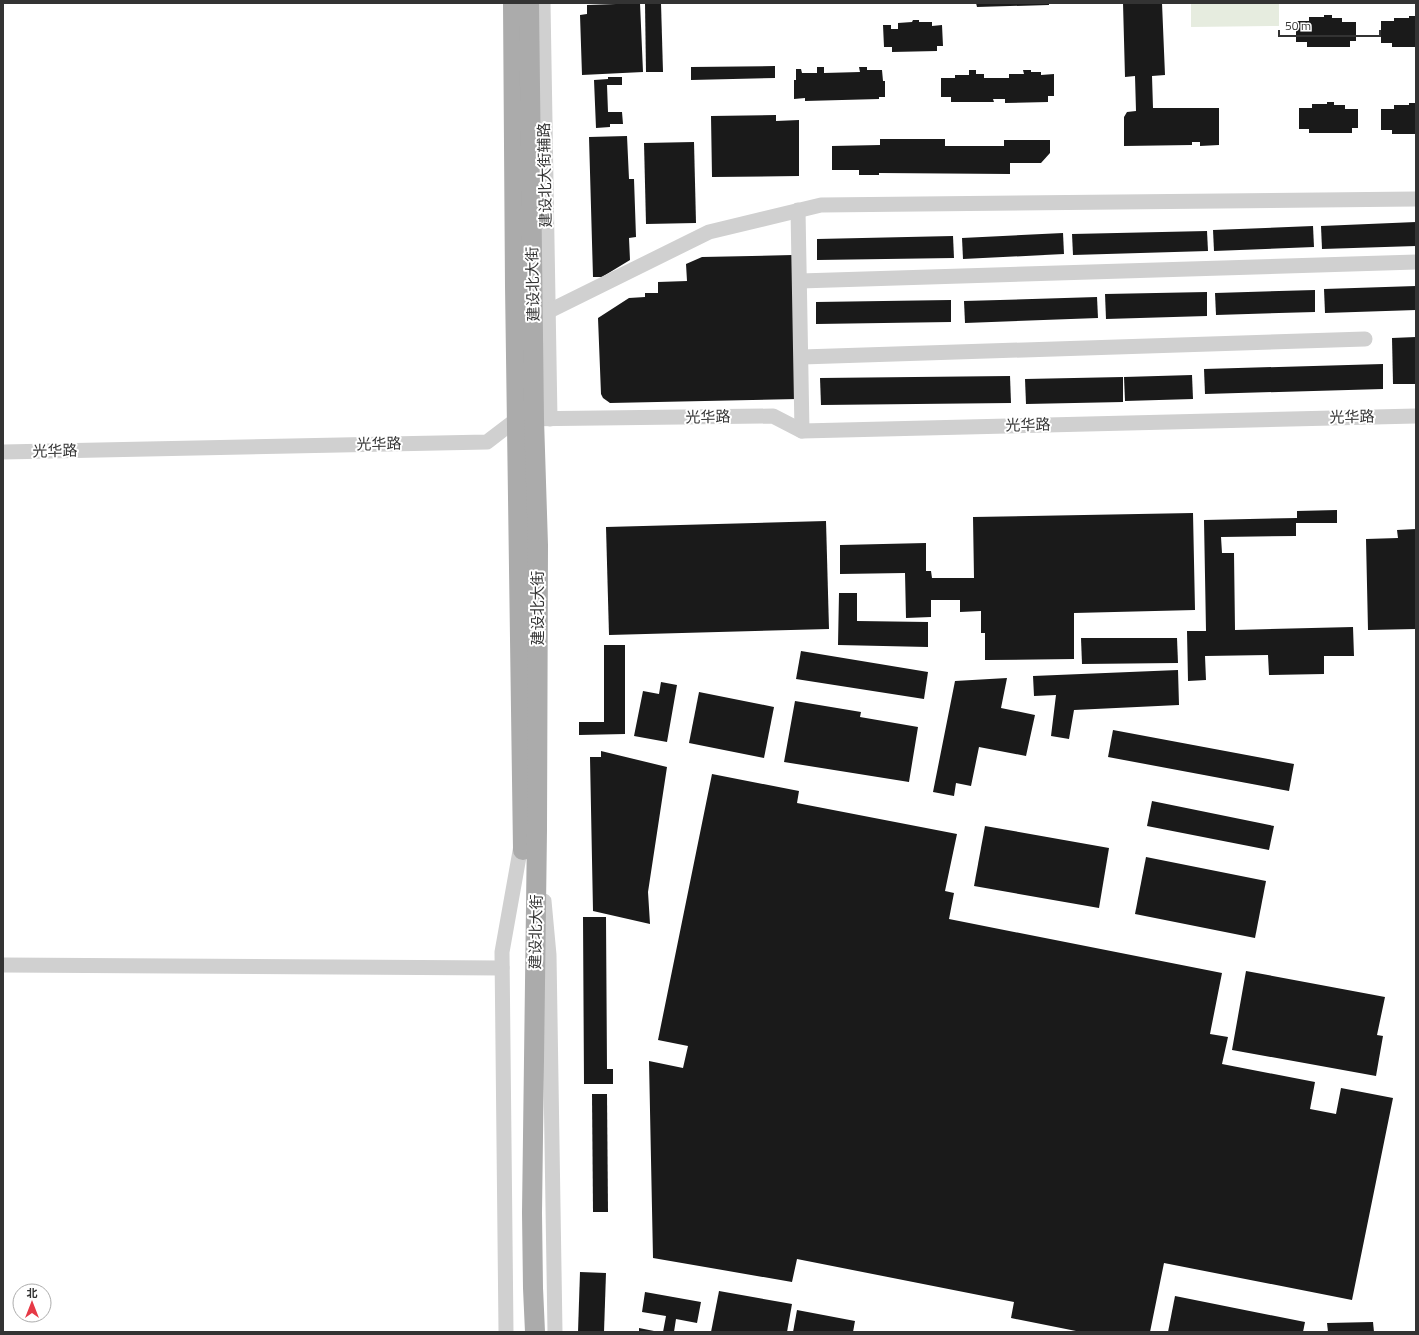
<svg xmlns="http://www.w3.org/2000/svg" width="1419" height="1335" viewBox="0 0 1419 1335" font-family="'Titillium Web','Noto Sans SC',sans-serif">
<rect width="100%" height="100%" fill="#fff"/>
<path fill="#e6ecdf" d="M1191 3H1279V26L1191 27Z"/>
<g fill="#1a1a1a">
<path d="M616 3H640L643 72 582 75 580 15 587 14V5L616 4Z"/>
<path d="M645 3H661L663 72H646Z"/>
<path d="M976 3H1049V5L977 7Z"/>
<path d="M1123 3H1162L1165 75 1152 76 1153 108H1219V145L1200 146V142H1192V145L1124 146V117L1127 112 1136 111 1135 76 1125 77Z"/>
<path d="M1324 15H1332V18H1342V22H1356V41H1350V47H1307V42H1296V21H1309V17H1324Z"/>
<path d="M1409 16H1416V47H1392V43H1381V21H1394V18H1409Z"/>
<path d="M913 20H919V22H932V26L942 25 943 46H937V51L892 52V47H884L883 25H891V29H898V23L912 22Z"/>
<path d="M775 66V78L691 80V67Z"/>
<path d="M817 67H824V73L860 72 859 67H867V70H882L883 81H885V97H879V99L805 101V98L794 99V80H796V69H801L802 73H817Z"/>
<path d="M969 70H976V74H984V78H1009V74H1024L1023 70H1031V72H1041V75L1054 74V96H1048V102L1005 103V99H993L994 102H951V97H941V78H955V75H969Z"/>
<path d="M608 77H622V85H607L608 112H622L623 124H610V127L596 128 594 80 608 79Z"/>
<path d="M1327 102H1334V105H1345V109H1358V128H1352V133H1309V129H1299V108H1312V104H1327Z"/>
<path d="M1409 103H1416V134H1392V130H1381V109H1394V105H1409Z"/>
<path d="M776 115V121L799 120V176L712 177 711 116Z"/>
<path d="M627 136 629 179H634L636 237 629 238 630 260 602 277H593L589 137Z"/>
<path d="M880 139H945V146H1004V140H1050V153L1041 163H1010V174L879 173V175H859V170H832V146L880 145Z"/>
<path d="M694 142 696 223 646 224 644 143Z"/>
<path d="M1416 222V246L1322 249 1321 226Z"/>
<path d="M1313 226 1314 247 1214 251 1213 230Z"/>
<path d="M1207 231 1208 251 1073 255 1072 234Z"/>
<path d="M1063 233 1064 254 963 259 962 238Z"/>
<path d="M953 236 954 258 817 260V239Z"/>
<path d="M793 255 797 399 610 403 603 398 601 394 598 318 629 298 645 297V293H658V282L687 281 686 264 702 257Z"/>
<path d="M1416 286V310L1325 313 1324 289Z"/>
<path d="M1315 290V312L1216 315 1215 293Z"/>
<path d="M1207 292V316L1106 319 1105 294Z"/>
<path d="M1097 297 1098 318 965 323 964 301Z"/>
<path d="M951 300V322L816 324V302Z"/>
<path d="M1416 337V384H1393L1392 338Z"/>
<path d="M1383 364V389L1205 394 1204 369Z"/>
<path d="M1192 375 1193 399 1125 401 1124 377Z"/>
<path d="M1010 376 1011 403 821 405 820 378Z"/>
<path d="M1123 377V402L1026 404 1025 379Z"/>
<path d="M1337 510V523H1296V536L1221 537 1222 553H1234L1235 630 1353 627 1354 656H1324V674L1269 675 1268 655 1205 656 1206 680 1188 681 1187 631H1206L1204 520 1297 518V511Z"/>
<path d="M1193 513 1195 610 1074 613V659L985 660V633H981V611L960 612V600H931V617L906 618 905 573 840 574V545L926 543V571H931L932 578H974L973 517Z"/>
<path d="M826 521 829 629 609 635 606 527Z"/>
<path d="M1416 529V629L1368 630 1366 539 1398 538 1397 530Z"/>
<path d="M839 593H857V621L928 622V647L838 645Z"/>
<path d="M1081 638H1177L1178 663 1082 664Z"/>
<path d="M604 645H625V734L579 735V722H604Z"/>
<path d="M801 651 928 672 924 699 796 679Z"/>
<path d="M1178 670 1179 705 1074 710 1069 739 1051 736 1056 695 1034 696 1033 676Z"/>
<path d="M1007 678 1001 708 1035 715 1026 756 979 747 971 786 956 783 954 796 933 792 955 681Z"/>
<path d="M661 682 677 685 667 742 634 736 643 691 659 694Z"/>
<path d="M699 692 774 707 764 758 689 743Z"/>
<path d="M795 701 861 712 860 717 918 727 909 782 784 762Z"/>
<path d="M1113 730 1294 764 1289 791 1108 757Z"/>
<path d="M601 751 667 767 648 892 650 924 593 911 590 757H601Z"/>
<path d="M712 774 799 791 797 803 957 834 945 891 954 893 949 919 1222 973 1210 1034 1228 1037 1222 1064 1315 1082 1310 1109 1336 1114 1341 1088 1393 1098 1352 1300 1164 1263 1150 1332H1081L1011 1318 1014 1302 797 1259 792 1282 653 1258 649 1061 683 1068 688 1046 658 1040Z"/>
<path d="M1152 801 1274 826 1269 850 1147 826Z"/>
<path d="M985 826 1109 848 1099 908 974 886Z"/>
<path d="M1146 857 1266 881 1255 938 1135 914Z"/>
<path d="M583 917H606L607 1069H613V1084H584Z"/>
<path d="M1246 971 1385 997 1377 1035 1383 1036 1376 1076 1232 1050Z"/>
<path d="M592 1094H607L608 1212H593Z"/>
<path d="M580 1272 606 1273 604 1332H578Z"/>
<path d="M719 1291 792 1304 787 1332H711Z"/>
<path d="M645 1292 701 1302 697 1323 676 1319 674 1332H663L666 1316 642 1312Z"/>
<path d="M1175 1296 1305 1322 1303 1332H1168Z"/>
<path d="M797 1310 855 1321 853 1332H793Z"/>
<path d="M1373 1322 1374 1332H1328L1327 1323Z"/>
<path d="M639 1328 654 1331V1332H639Z"/>
</g>
<g fill="none" stroke-linecap="round" stroke-linejoin="round">
<g stroke="#d0d0d0" stroke-width="15">
<path d="M543 3 550 419"/>
<path d="M798 210 802 431"/>
<path d="M800 281 1416 262"/>
<path d="M533 319 709 232 821 205 1416 199"/>
<path d="M802 357 1365 339"/>
<path d="M3 452 487 442 517 419 773 416 802 431 1416 416"/>
<path d="M544 901 549 955 555 1332"/>
<path d="M3 965 502 968"/>
<path d="M506 1332 502 952 522 840"/>
</g>
<g stroke="#ababab" stroke-width="20">
<path d="M513 3 515 286 523 850"/>
<path d="M529 3 534 419 538 545 537 830 532 1213 533 1288 535 1332"/>
</g>
</g>
<g text-anchor="middle" stroke-width="4" stroke-linejoin="round" paint-order="stroke">
<g font-size="15" fill="#333" stroke="#fff">
<text transform="translate(545 175) rotate(-91)" y="5">建设北大街辅路</text>
<text transform="translate(533 284) rotate(-91)" y="5">建设北大街</text>
<text transform="translate(708 417) rotate(-1)" y="5">光华路</text>
<text transform="translate(1352 417) rotate(-1)" y="5">光华路</text>
<text transform="translate(1028 425) rotate(-1)" y="5">光华路</text>
<text transform="translate(379 444) rotate(-1)" y="5">光华路</text>
<text transform="translate(55 451) rotate(-1)" y="5">光华路</text>
<text transform="translate(538 608) rotate(-90)" y="5">建设北大街</text>
<text transform="translate(536 932) rotate(-89)" y="5">建设北大街</text>
</g>
</g>
<rect width="1419" height="1335" fill="none" stroke="#333333" stroke-width="8"/>
<g transform="translate(32 1303)"><circle r="19" fill="#ffffff" stroke="#adadad"/>
<path d="M0-3L7 15L0 10L-7 15Z" fill="#e63946"/>
<text y="-6" font-size="11" font-weight="bold" text-anchor="middle" fill="#333333">北</text>
</g>
<path d="M1279 30v6h101v-6" fill="none" stroke="#333333" stroke-width="2"/>
<text x="1285" y="30" font-size="12" fill="#333333" stroke="#ffffff" stroke-width="3" paint-order="stroke">50 m</text>
</svg>
